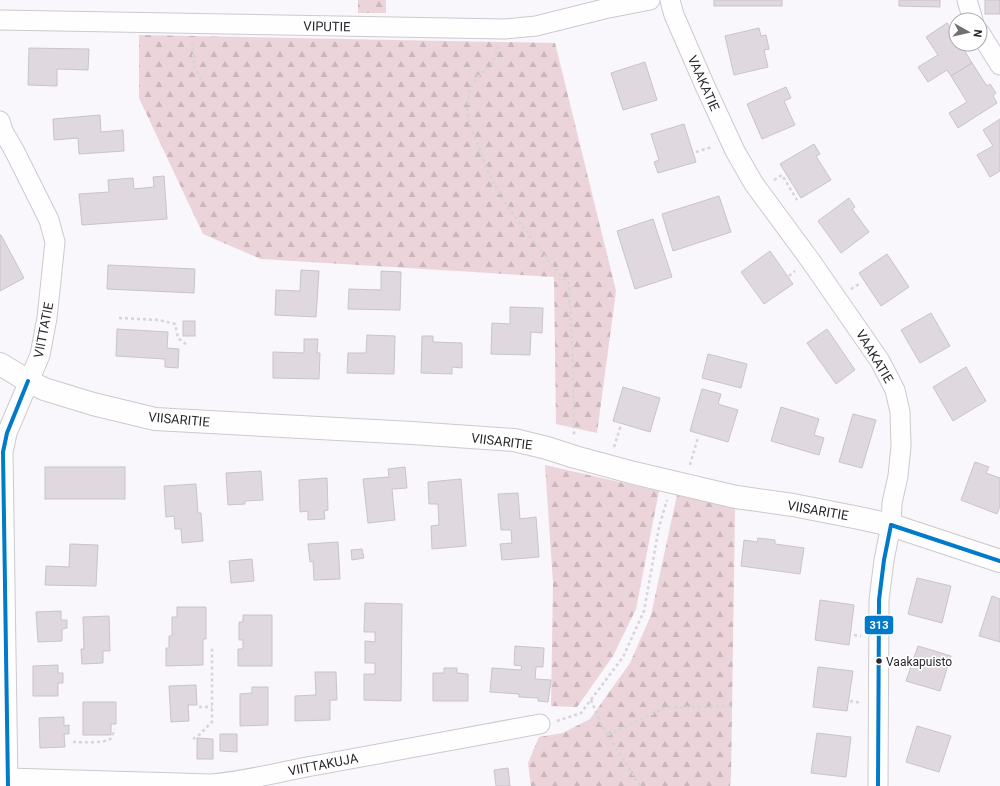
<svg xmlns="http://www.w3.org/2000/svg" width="1000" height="786" viewBox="0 0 1000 786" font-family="Roboto,sans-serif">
<defs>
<pattern id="forest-firs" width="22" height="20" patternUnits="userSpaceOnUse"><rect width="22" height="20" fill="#ebd4da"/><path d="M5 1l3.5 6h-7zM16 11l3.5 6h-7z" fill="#cab6bb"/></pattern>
</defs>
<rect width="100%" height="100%" fill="#f9f6fc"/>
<g fill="url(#forest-firs)">
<rect x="358" y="0" width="28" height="13"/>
<path d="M139 35 555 43 616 291 597 433 556 424 554 277 261 259 203 234 139 98Z"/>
<path d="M545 465 659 491 636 609 613 656 577 707 551 706 553 582Z"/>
<path d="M677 495 735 508 731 778 730 786H531L528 763 539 737 563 733 590 719 630 663 651 615Z"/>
</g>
<g fill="#e0d8df" stroke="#c8c4c9">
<rect x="714" y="0" width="68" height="6"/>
<path d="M899 0H940V7L899 6Z"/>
<rect x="985" y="0" width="15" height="14"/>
<path d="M947 23 956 37V44H965L967 46 963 48 972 63 951 76 947 70 928 82 918 67 938 55 926 37Z"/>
<path d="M759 28 761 36 766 35 769 49 764 50 768 67 734 75 725 36Z"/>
<path d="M29 48 89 49 88 70 57 69V86L28 85Z"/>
<path d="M645 62 657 100 623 110 611 73Z"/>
<path d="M972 63 987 86 990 84 996 93 993 96 997 103 958 128 949 113 967 102 951 76Z"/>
<path d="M786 87 791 98 784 101 795 125 762 139 747 104Z"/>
<path d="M100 115 101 132 123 130 124 151 79 154 78 138 54 140 53 119Z"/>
<path d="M1000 119V171L990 177 977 155 993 146 983 130Z"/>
<path d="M684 124 696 162 658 173 654 162 659 160 651 134Z"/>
<path d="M814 144 820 154 816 156 831 180 801 198 780 164Z"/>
<path d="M164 176 167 219 82 225 79 194 109 192 108 180 133 178 134 189 154 187 153 177Z"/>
<path d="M719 196 731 232 673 251 662 214Z"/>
<path d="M849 198 855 207 852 209 869 232 841 253 818 221Z"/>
<path d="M653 219 672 277 635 289 617 231Z"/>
<path d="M0 235H1L24 278 0 291Z"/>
<path d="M770 251 793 284 764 304 741 272Z"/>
<path d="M887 254 909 287 881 306 859 273Z"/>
<path d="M108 265 195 269 194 293 107 289Z"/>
<path d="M301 270 319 271 316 317 275 315 276 290 300 291Z"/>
<path d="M381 271 401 272 400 310 348 309 349 289 381 290Z"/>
<path d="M510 307 543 308 542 333 531 332 530 355 491 354 492 323 510 324Z"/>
<path d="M931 313 950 346 920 363 901 330Z"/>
<rect x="183" y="321" width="12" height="15"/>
<path d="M117 329 168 332 167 348 179 349 178 368 165 367V359L116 356Z"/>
<path d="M827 329 855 370 836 384 807 343Z"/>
<path d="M367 335 395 336 394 374 347 373 348 353H366Z"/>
<path d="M422 336H433V342L462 343V368L452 367V374L421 373Z"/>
<path d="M304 339H318L317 353H320L319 379 273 378V352L304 353Z"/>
<path d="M708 354 747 364 741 388 702 378Z"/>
<path d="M966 367 986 401 953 421 933 387Z"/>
<path d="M623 387 660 398 650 432 613 421Z"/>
<path d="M702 389 721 394 718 404 738 410 728 442 690 431Z"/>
<path d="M781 407 819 419 814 435 824 438 819 455 771 441Z"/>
<path d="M853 414 876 420 862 468 839 462Z"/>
<path d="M975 462 989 467 986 473 1000 478V506L997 514 961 500Z"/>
<rect x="45" y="467" width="80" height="32"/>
<path d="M405 467 407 488 392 489 395 520 368 523 363 479 389 477 388 469Z"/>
<path d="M261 471 263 500 245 501V504L228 505 226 473Z"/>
<path d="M327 478 328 510 324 511 325 519 308 520V511L300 512 299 480Z"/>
<path d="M461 479 466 546 432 549 431 526 439 525 438 504H429L428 482Z"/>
<path d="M196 484 198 513H201L203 541 182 543 181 529H175L174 516 166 517 164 486Z"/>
<path d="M518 493 520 519 536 517 539 557 502 560 500 544 512 543 511 530H501L498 494Z"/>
<path d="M758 538 775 540V544L804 548 800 574 741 566 744 540 757 542Z"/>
<path d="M338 542 340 579 314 580 313 561 310 562 308 544Z"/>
<path d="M70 544 98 545 96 586 45 585 46 566 69 567Z"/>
<path d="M362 549 364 558 352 560 351 550Z"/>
<path d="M252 559 254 581 231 583 229 561Z"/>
<path d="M917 578 951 586 942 623 908 614Z"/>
<path d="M992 596 1000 599V642L979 636Z"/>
<path d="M820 600 854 605 849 645 815 640Z"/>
<path d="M365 603 402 604 401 701 364 700V674H375V663H365V641L375 642V632H364Z"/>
<path d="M177 607H206V639H203V665L166 666V648H169V636H172V617H177Z"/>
<path d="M61 611V620H67V628L62 629V641L38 642 36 612Z"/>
<path d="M243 615H272V666H238V649H243V640H239V622H243Z"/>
<path d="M109 616 110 651H103V663L82 664 81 649H84L83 617Z"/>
<path d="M515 646 544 648 543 667H536L535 679 551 680 548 702 538 701V698L519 697V694L490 692 492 668 521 670 522 666 514 665Z"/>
<path d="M918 646 951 656 940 691 906 681Z"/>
<path d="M58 665V673H63V683H58V696H33V666Z"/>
<path d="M818 667 853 671 847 711 813 707Z"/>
<path d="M444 668H457V673L468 674V701H433V673H444Z"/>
<path d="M315 672H336L337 700H330V720L295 721V696L316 695Z"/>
<path d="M196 685 197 705H188L189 721 171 722 169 686Z"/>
<path d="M252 687H268V725L240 726V694L252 693Z"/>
<path d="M83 702H116V724H111V735H83Z"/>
<path d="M64 717V726L69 725V734H64L65 747 40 748 39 718Z"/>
<path d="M917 726 951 736 939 772 906 762Z"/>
<path d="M817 733 851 737 846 777 811 773Z"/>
<path d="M220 734H237V752L220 751Z"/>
<path d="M197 738 213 739V759H197Z"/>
<path d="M508 768 510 786H496L494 770Z"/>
</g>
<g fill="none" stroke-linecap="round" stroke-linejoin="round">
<defs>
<g id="minor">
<path d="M670 0 674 15 705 86 735 151 754 184 810 260 862 335 880 361 895 390 900 412 901 446 898 476 892 503 891 525 884 560 879 600 878 786"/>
<path d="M967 0 973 20"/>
<path d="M0 20 505 29 536 26 604 9 650 0"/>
<path d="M980 33 1000 65"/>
<path d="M0 121 3 131 14 150 49 220 55 242 47 318 40 355 7 433 3 452 8 786"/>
<path d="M8 778 211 784C248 781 282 771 318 765 392 751 466 738 540 724"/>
</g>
<path id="tertiary" d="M0 364 28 381 44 389 93 404 155 419 412 433 514 440 547 448 575 457 634 473 736 497 793 505 859 518 891 525 1000 561"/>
</defs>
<use href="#minor" stroke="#ccc9cf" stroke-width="21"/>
<use href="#tertiary" stroke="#ccc9cf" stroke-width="24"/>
<g stroke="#d6d5d7" stroke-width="2.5" stroke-dasharray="3 3" stroke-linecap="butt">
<path d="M192 42 194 66 203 82"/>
<path d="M499 46 492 64 478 76 470 89 467 111 471 127 488 172 503 200 549 262 569 284 573 362 574 437"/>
<path d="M696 152 712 147"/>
<path d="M774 180 782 175 797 200"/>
<path d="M789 276 795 271"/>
<path d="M851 289 861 283"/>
<path d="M119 318 159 320 175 324 178 338 187 345"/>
<path d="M614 447 621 425"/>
<path d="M690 465 698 437"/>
<path d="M854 635 861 636"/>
<path d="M591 700 601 724 640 786"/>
<path d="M850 701 862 703"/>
<path d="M199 707H212"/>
<path d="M557 721 581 713 623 657 644 611 659 527 667 500"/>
<path d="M608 735 664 708 732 706"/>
<path d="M193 739 199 735 212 722V648"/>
<path d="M73 742C81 742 107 744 111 738 113 735 114 731 114 729"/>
</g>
<use href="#minor" stroke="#fefeff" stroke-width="19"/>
<use href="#tertiary" stroke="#fefeff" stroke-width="22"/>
<defs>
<g id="bus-1">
<path d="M891 525 1000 561"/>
<path d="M8 786 3 452 7 433 28 381"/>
<path d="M878 786 879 600 884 560 891 525"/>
</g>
</defs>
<use href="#bus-1" stroke="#fff" stroke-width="7"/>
<use href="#bus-1" stroke="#007ac9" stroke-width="4"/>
</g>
<circle fill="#2b272d" stroke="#fff" stroke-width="1.5" cx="879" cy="661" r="3.5"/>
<g text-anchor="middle" stroke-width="3.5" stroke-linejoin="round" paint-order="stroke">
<g font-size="12" fill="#2b272d" stroke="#fff" text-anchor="start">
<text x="886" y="666">Vaakapuisto</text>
</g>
<g font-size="13" fill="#2b272d" stroke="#fff">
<text transform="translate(327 26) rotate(1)" y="5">VIPUTIE</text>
<text transform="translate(704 83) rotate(66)" y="5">VAAKATIE</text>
<text transform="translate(43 330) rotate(-79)" y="5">VIITTATIE</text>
<text transform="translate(875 356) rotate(59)" y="5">VAAKATIE</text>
<text transform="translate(179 419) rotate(5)" y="5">VIISARITIE</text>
<text transform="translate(502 441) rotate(7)" y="5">VIISARITIE</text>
<text transform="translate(818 510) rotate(10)" y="5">VIISARITIE</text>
<text transform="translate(323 764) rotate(-11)" y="5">VIITTAKUJA</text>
</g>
</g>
<rect stroke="#fff" stroke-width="1.5" x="864" y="615" width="30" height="20" rx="4" fill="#007ac9"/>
<g font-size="11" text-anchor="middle" font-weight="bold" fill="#fff">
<text x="879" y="629">313</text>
</g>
<g transform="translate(968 32) rotate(98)"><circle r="19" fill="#ffffff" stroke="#aaa9ab"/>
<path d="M0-3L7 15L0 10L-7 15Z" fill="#736f75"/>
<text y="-6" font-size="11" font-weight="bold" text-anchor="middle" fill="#2b272d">N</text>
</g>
</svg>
